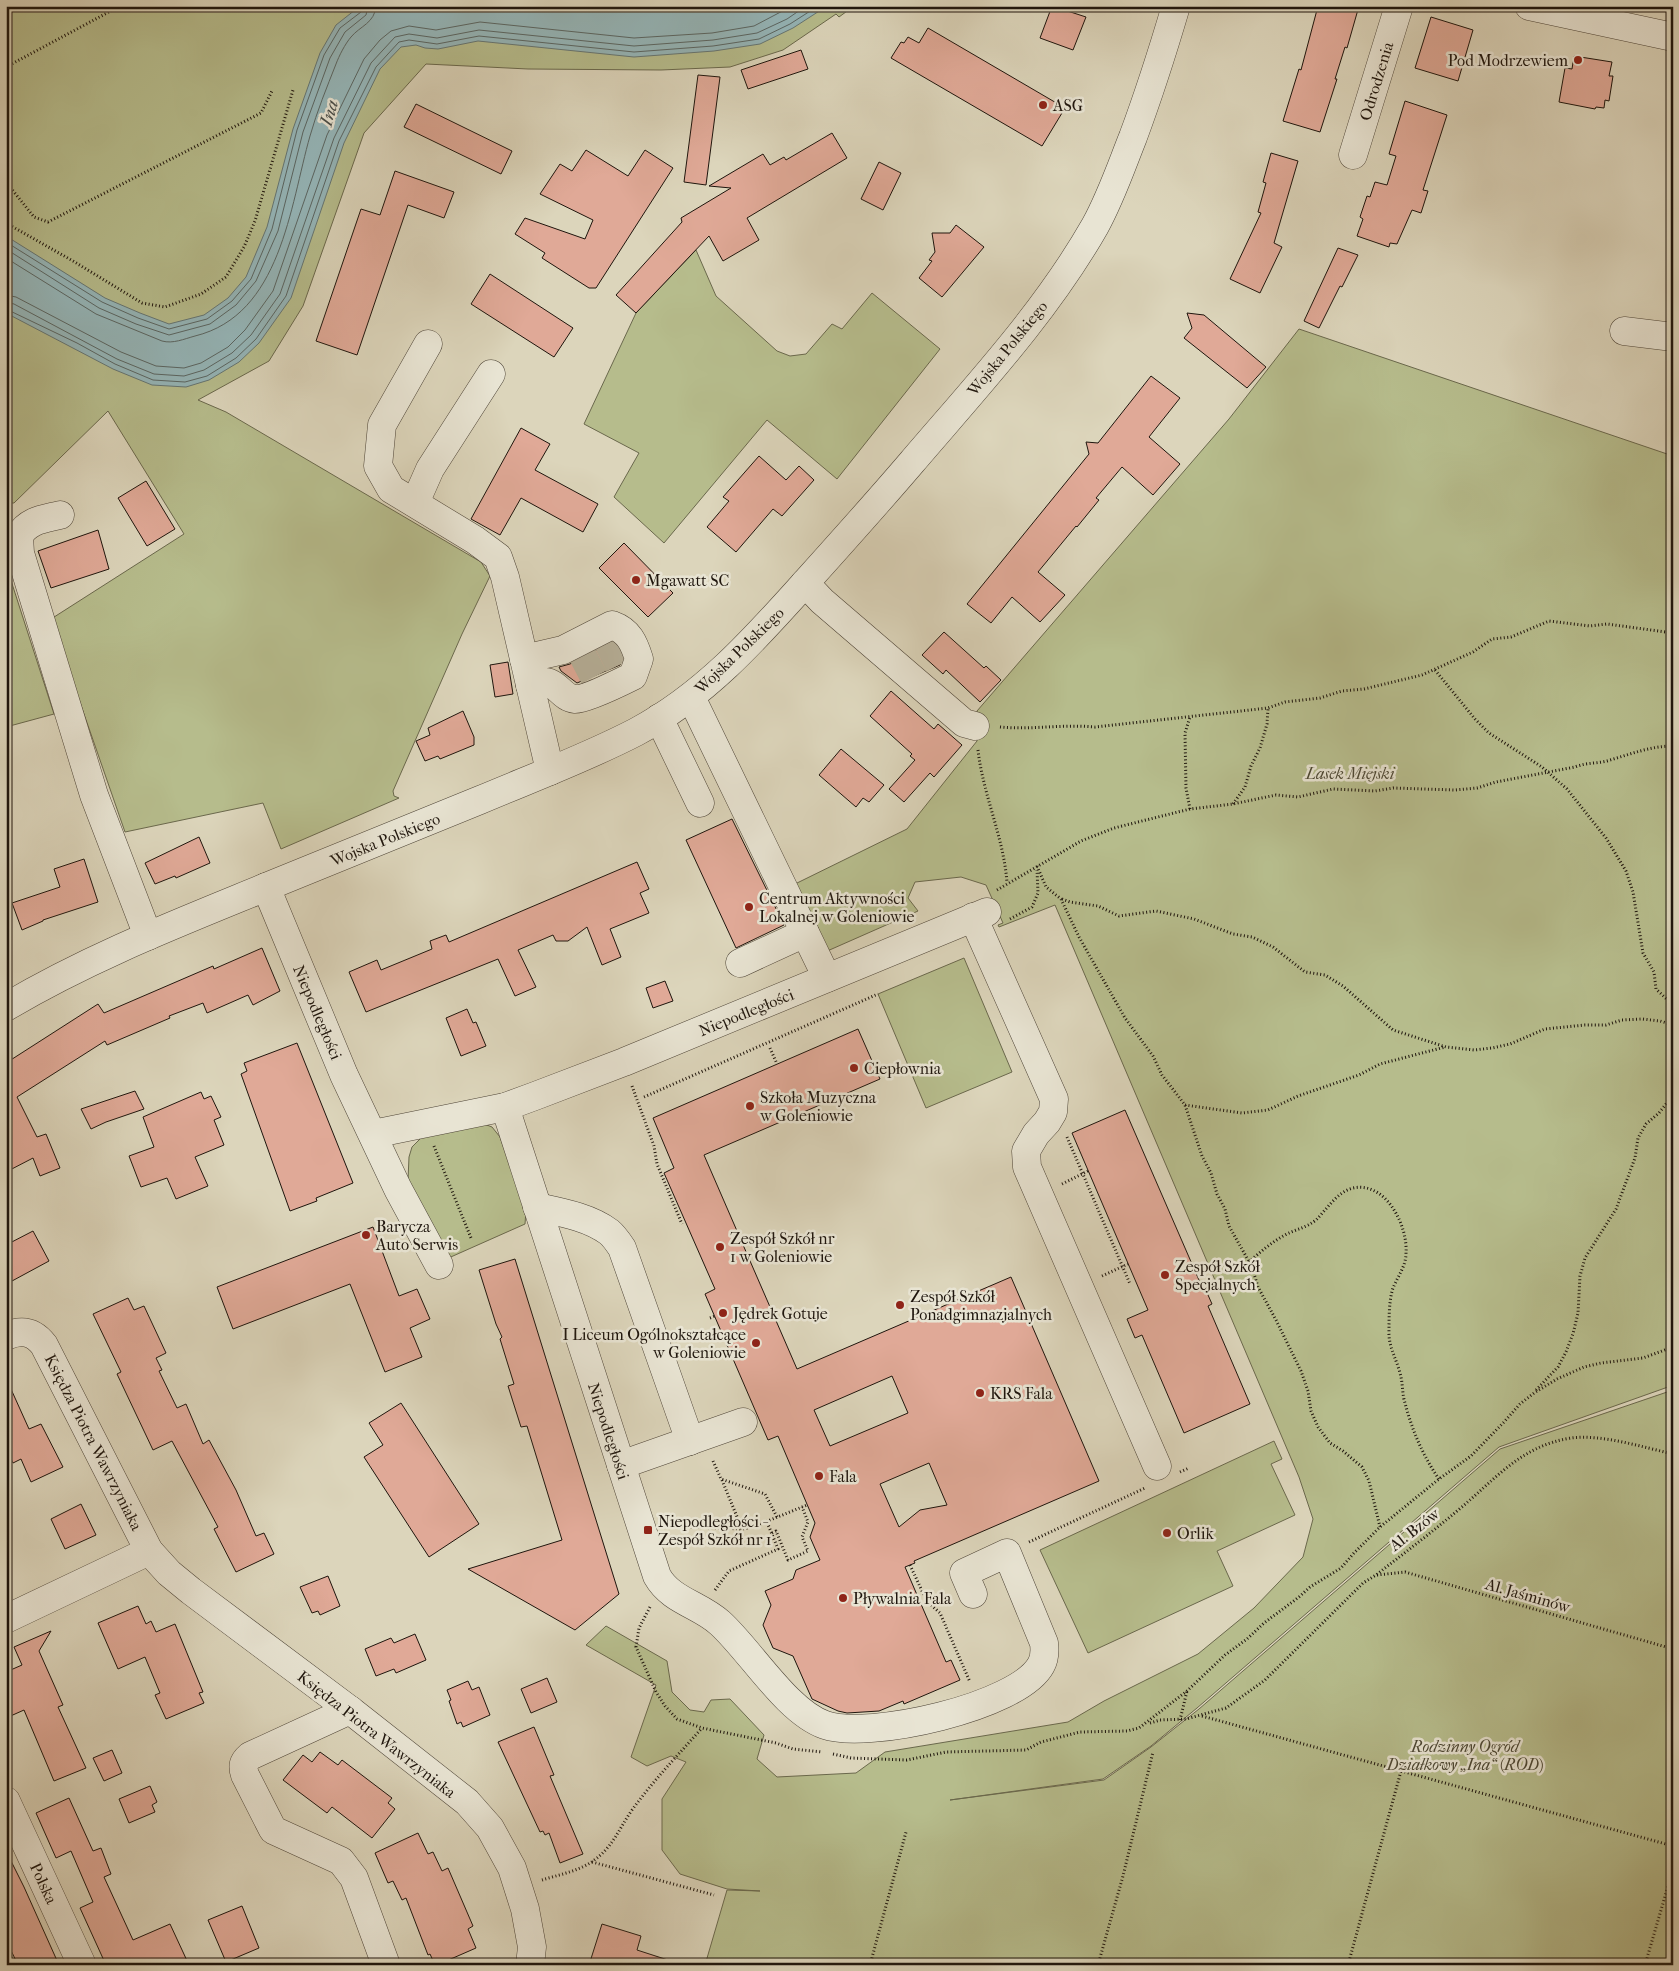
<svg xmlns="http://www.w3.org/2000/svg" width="1679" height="1971" viewBox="0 0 1679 1971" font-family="'IM FELL French Canon',serif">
<rect width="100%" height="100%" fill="#dcd5bb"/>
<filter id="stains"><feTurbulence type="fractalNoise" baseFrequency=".004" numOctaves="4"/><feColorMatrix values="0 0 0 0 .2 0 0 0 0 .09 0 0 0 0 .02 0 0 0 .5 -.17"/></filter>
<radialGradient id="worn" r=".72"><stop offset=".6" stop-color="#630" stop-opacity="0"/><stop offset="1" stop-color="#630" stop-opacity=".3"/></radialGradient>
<g fill="#b6bc8c" stroke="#6a684c">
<path d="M6 6H854L839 17 836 14 783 50 730 67 661 70 528 69 426 64 364 133 303 306 269 361 198 400 226 412 481 562 490 576 462 634 393 791 394 796 399 798 281 849 263 803 125 832 51 619 184 534 108 411 14 503H6Z"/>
<path d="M696 250 716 296 777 351 790 356 806 354 832 324 842 329 872 293 940 349 837 479 767 420 664 543 614 497 639 453 584 424 636 313Z"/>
<path d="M1299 329 1673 456V1387H1668L1499 1447 1197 1708 1151 1746 1103 1779 950 1800 1104 1780 1151 1747 1199 1709 1500 1449 1673 1390V1965H705L727 1890 760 1891 727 1889 680 1874 662 1850V1799L686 1762 671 1756 647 1766 631 1757 656 1685 586 1645 606 1626 667 1661 672 1692 690 1710 704 1712 711 1700 730 1699 764 1735 757 1759 777 1777 856 1773 885 1752 1068 1722 1104 1701 1198 1654 1254 1608 1303 1557 1313 1519 1299 1477 1055 905 999 927 998 925 1003 923 986 885 961 877 915 882 908 898 918 911 825 952 795 884 907 829 977 741V711L1229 419Z"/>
<path d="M6 565 54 714 6 727Z"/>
<path d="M964 958 1012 1072 926 1108 878 994Z"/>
<path d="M479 1122 492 1127 500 1137 526 1210 525 1224 444 1260 408 1180 409 1157 412 1147 428 1131Z"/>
<path d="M1274 1441 1282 1459 1271 1464 1295 1515 1217 1551 1233 1586 1088 1653 1040 1550Z"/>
</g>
<path fill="#95b6b9" stroke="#657674" d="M360 6H827L793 28 760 44 714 51 634 57 478 41 438 49 425 48 416 45 401 47 380 69 344 143 291 298 259 343 239 362 209 380 186 387 152 385 113 369 6 313V236L105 298 140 313 169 324 204 315 228 298 246 277 267 227 293 129 320 53 336 25Z"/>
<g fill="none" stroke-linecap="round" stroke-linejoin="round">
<g stroke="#5a6663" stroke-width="1">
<path d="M6 242 102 302 138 318 169 329 207 319 232 301 251 279 272 229 297 130 324 55 340 28 361 12 362 6"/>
<path d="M6 249 99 308 136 324 169 335 210 324 236 305 256 281 278 231 303 132 330 58 345 32 366 15 368 6"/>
<path d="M6 258 96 314 162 341C173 344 184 339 195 336 281 315 290 206 310 136 317 111 327 87 336 64 339 56 345 44 351 37 360 26 375 23 376 6"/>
<path d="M6 295 16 297 121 352 156 366 184 368 201 363 228 347 245 330 273 291 327 135 364 59 380 40 391 31 409 26 436 30 480 22 634 38 712 33 754 26 792 6"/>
<path d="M6 302 14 304 117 359 154 374 184 376 204 370 232 353 251 335 280 294 334 138 371 63 395 37 409 34 437 38 479 30 634 46 713 40 757 33 787 19 806 6"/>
<path d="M6 309 77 343 115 364 153 380 185 382 207 376 236 358 256 339 286 296 339 141 376 67 399 42 409 40 437 44 479 36 634 52 713 46 759 39 790 24 818 6"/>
</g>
</g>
<g fill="#e0a997" stroke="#1e150d" fill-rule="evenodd">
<path d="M1052 6 1086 17 1073 50 1040 38Z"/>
<path d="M1318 6H1359L1347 48 1345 47 1335 79H1337L1320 132 1283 121 1299 69 1301 70Z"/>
<path d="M1431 17 1473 30 1458 81 1415 68Z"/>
<path d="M928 28 1065 108 1042 146 891 58 901 42 904 43 908 37 919 43Z"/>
<path d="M801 50 808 69 748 89 741 70Z"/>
<path d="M1574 56 1612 62 1609 76H1613L1609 101 1605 100 1604 108 1596 107 1595 109 1559 102 1565 68 1572 69Z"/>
<path d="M698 75 720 77 706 185 684 182Z"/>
<path d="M1405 101 1447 115 1423 190 1428 191 1421 213 1412 210 1397 244 1390 243 1389 247 1357 236 1363 219 1360 217 1367 196 1370 197 1375 182 1387 185 1396 156 1389 154Z"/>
<path d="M416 104 512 151 501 174 404 127Z"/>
<path d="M832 133 847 158 747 218 759 240 723 261 709 236 636 313 616 295 682 222 681 218 731 188 709 186 763 154 770 165 784 157 786 160Z"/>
<path d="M586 150 628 176 645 150 673 168 596 288H589L542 258 545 253 515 234 525 218 585 239 593 220 540 194 560 164 572 171Z"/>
<path d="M1271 153 1298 161 1274 243 1282 247 1260 293 1230 279 1261 213 1258 212 1266 183 1263 182Z"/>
<path d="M879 162 901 173 883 210 861 199Z"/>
<path d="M395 171 454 192 444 218 408 205 357 355 316 341 361 209 380 215Z"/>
<path d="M956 225 984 247 942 297 919 278 932 261 929 260 935 252 932 233H950Z"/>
<path d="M1338 248 1358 255 1342 287 1340 286 1319 328 1304 321Z"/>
<path d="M490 274 573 328 554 357 471 304Z"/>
<path d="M1187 313 1204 315 1266 367 1247 388 1184 338 1192 328Z"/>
<path d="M1151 376 1180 398 1149 437 1180 464 1153 495 1122 467 1096 498 1099 500 1077 527 1076 526 1038 572 1065 595 1040 622 1012 597 991 623 967 604 1089 454 1086 442 1098 443Z"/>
<path d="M521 428 550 444 535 470 598 504 583 532 521 498 500 535 471 519Z"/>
<path d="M759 456 786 480 799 466 814 480 782 516 773 509 736 552 707 527 729 501 723 497Z"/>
<path d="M146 481 175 529 147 546 118 498Z"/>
<path d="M98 530 109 569 51 588 38 551Z"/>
<path d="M624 543 673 593 648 617 599 568Z"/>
<path d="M944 632 984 668 986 666 1001 680 980 702 946 670 943 674 922 655Z"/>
<path d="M612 642 617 647 622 658 620 665 577 683 561 671 559 667 570 664Z"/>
<path d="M508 662 513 694 495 697 490 665Z"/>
<path d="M891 691 934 729 938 724 962 745 934 777 930 773 904 802 889 789 915 760 910 756 912 754 870 716Z"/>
<path d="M463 711 474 737V745L440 759 438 756 425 761 416 741 430 735 428 728Z"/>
<path d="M841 749 884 785 869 802 863 798 856 807 819 775Z"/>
<path d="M732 819 784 925 736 948 686 840Z"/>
<path d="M199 837 210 863 176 878 175 876 155 884 145 863Z"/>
<path d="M84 859 98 902 43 920V921L22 930 12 903 60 887 54 869Z"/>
<path d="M637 862 649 889 640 893 649 913 610 929 621 957 602 965 587 927 568 941H556L553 935 518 950 536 987 515 996 498 959 366 1012 349 972 377 960 381 970 432 949 430 941 446 935 449 942Z"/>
<path d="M262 948 280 991 253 1005 248 995 207 1013 203 1003 169 1016 170 1018 107 1045 105 1041 17 1097 37 1137 46 1134 60 1168 40 1176 33 1158 6 1172V1063L98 1004 104 1013 213 966 214 969Z"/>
<path d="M665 981 673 1001 653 1008 646 988Z"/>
<path d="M467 1009 473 1023 476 1022 486 1046 461 1056 446 1018Z"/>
<path d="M858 1029 880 1079 704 1155 797 1369 1011 1277 1099 1481 914 1561 915 1563 905 1567 946 1662 951 1660 960 1680 904 1704 903 1701 879 1711 847 1713 838 1711 812 1699 793 1656 773 1648 763 1625 771 1605 765 1591 793 1579 796 1570 820 1560 810 1537 815 1523 778 1436 768 1440 705 1294 715 1289 664 1173 674 1168 653 1118ZM892 1376 908 1413 830 1446 814 1410ZM929 1463 947 1505 920 1510 899 1527 880 1484Z"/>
<path d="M297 1043 353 1183 316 1198 317 1201 290 1211 241 1074 247 1071 244 1063Z"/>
<path d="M135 1091 144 1109 106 1122 91 1129 81 1109Z"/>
<path d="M201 1092 204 1099 211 1096 221 1117 214 1120 224 1145 195 1157 208 1186 176 1199 167 1178 141 1187 129 1156 154 1147 143 1117Z"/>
<path d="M1125 1110 1202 1287 1204 1286 1212 1304 1208 1306 1250 1404 1184 1433 1142 1335 1135 1338 1127 1319 1148 1310 1072 1133Z"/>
<path d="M373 1227 399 1296 417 1289 430 1319 410 1328 422 1357 385 1372 350 1284 233 1329 217 1287Z"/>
<path d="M33 1231 49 1261 12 1281 6 1270V1245Z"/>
<path d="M515 1259 619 1594 575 1630 468 1569 562 1540 527 1426 521 1427 508 1386 514 1384 500 1339 502 1337 496 1324 479 1270Z"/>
<path d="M128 1298 134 1310 144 1306 166 1353 156 1358 162 1370 159 1371 177 1408 186 1404 203 1444 209 1440 236 1490 256 1536 264 1533 274 1554 236 1572 214 1529 218 1527 172 1441 153 1450 117 1374 121 1372 93 1314Z"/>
<path d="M6 1378 29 1429 41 1424 63 1467 31 1482 21 1459 13 1463 6 1449Z"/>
<path d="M401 1403 479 1524 429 1557 364 1457 383 1445 369 1423Z"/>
<path d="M81 1504 96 1535 65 1549 51 1519Z"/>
<path d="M328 1576 340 1606 320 1615 318 1611 312 1613 300 1587Z"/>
<path d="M138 1606 146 1624 151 1621 156 1632 175 1624 203 1692 199 1693 204 1703 166 1719 155 1695 160 1693 145 1657 118 1669 98 1623Z"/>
<path d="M51 1631 39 1651 63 1705 58 1707 86 1768 54 1781 24 1710 6 1718V1672L22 1665 14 1647Z"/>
<path d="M415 1634 426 1660 396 1673 394 1669 376 1676 365 1649 391 1638 394 1643Z"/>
<path d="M547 1678 557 1702 531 1713 521 1689Z"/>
<path d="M468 1681 472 1690 479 1687 490 1715 463 1727 461 1722 457 1724 449 1701 451 1700 447 1690Z"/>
<path d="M534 1727 554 1775 550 1776 583 1854 560 1863 549 1833 545 1835 543 1831 540 1832 498 1742Z"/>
<path d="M112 1750 122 1773 104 1781 93 1758Z"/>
<path d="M320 1752 338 1765 342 1760 392 1798 388 1803 395 1809 372 1838 332 1807 327 1813 283 1780 303 1755 312 1762Z"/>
<path d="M150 1786 157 1802 152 1805 155 1812 129 1823 119 1799Z"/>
<path d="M69 1798 93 1851 101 1848 111 1874 104 1877 133 1940 170 1924 189 1965H106L80 1908 93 1902 71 1851 56 1858 36 1813Z"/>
<path d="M418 1833 428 1854 433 1852 442 1871 448 1868 473 1926 468 1929 476 1948 437 1965H435L430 1954 428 1955 406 1898 402 1900 393 1881 388 1883 375 1853Z"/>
<path d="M6 1851 24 1887 59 1965H18L6 1940Z"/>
<path d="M242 1906 259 1948 226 1962 208 1920Z"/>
<path d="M602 1924 641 1936 637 1950 671 1961V1965H589Z"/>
</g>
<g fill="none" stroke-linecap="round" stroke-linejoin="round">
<g stroke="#b6af98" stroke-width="28" stroke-dasharray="28 14" stroke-linecap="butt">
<path d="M608 643 619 665"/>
<path d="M583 656 594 677"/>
</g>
<defs>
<g id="minor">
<path d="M1529 6 1673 37"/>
<path d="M1353 155 1399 6"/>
<path d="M1624 331 1673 337"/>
<path d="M428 344 382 425 378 466 391 489 475 540 498 557 505 577 550 771"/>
<path d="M415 503 430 469 491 374"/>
<path d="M60 515C44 519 28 520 19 536L20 553 94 795 148 936"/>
<path d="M805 583 822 601 964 723 975 726"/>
<path d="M524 659 563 650 612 625C629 631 634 643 639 659L633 676C623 681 585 700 575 699 562 698 558 683 545 682 541 681 534 684 530 685"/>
<path d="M691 697 827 978"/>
<path d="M659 718 700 803"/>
<path d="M266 887 344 1075 398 1189 439 1265"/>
<path d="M973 917 1054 1099 1053 1112 1047 1122 1036 1134 1026 1151 1027 1167 1157 1466"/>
<path d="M740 963 805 933"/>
<path d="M6 1007C90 957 181 922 271 885 341 857 410 828 480 800 532 778 586 758 636 732 704 696 754 640 805 583 841 543 877 503 912 462 976 387 1046 312 1095 226 1111 197 1121 167 1133 137 1149 94 1163 50 1176 6"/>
<path d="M505 1107 657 1576C671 1601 699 1604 720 1623 750 1650 787 1712 825 1725 868 1740 1018 1707 1041 1665 1045 1658 1045 1651 1044 1643L1007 1553 964 1573 973 1594"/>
<path d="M373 1134 505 1107 535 1096 624 1062 987 912"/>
<path d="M537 1207C560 1212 589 1217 609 1232 614 1236 618 1242 622 1248L690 1441"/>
<path d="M6 1336C22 1329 34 1332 44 1345L149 1551 169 1573 191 1591 350 1710 467 1802 490 1828 512 1868 525 1909 532 1947 530 1965"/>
<path d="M621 1465 743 1422"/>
<path d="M6 1619 149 1551"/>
<path d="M350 1710 250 1756C243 1762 242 1766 245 1775L273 1830 341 1861 354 1878 386 1965"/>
<path d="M6 1801 82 1965"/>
</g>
</defs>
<use href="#minor" stroke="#4e4538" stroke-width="29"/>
<g stroke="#1e150d" stroke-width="3" stroke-dasharray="1 2.5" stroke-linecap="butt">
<path d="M6 67 120 6"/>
<path d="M6 182 34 217 48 222 261 113 272 91"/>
<path d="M6 223 73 261 142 303 165 307 201 294 226 277 244 247 255 221 293 90"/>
<path d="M1435 670 1475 719 1489 733 1542 767 1567 789 1606 838 1626 871 1633 892 1643 953 1654 972 1656 989 1673 1005"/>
<path d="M1000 727C1031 730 1063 724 1095 727L1268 708 1285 702 1320 698 1342 691 1364 689 1422 675 1473 652 1492 639 1511 637 1549 621 1590 626 1607 624 1673 633"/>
<path d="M978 750C983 795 1004 838 1007 883"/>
<path d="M1233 804 1245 787 1251 766 1260 748 1267 724 1268 708"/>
<path d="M1190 809 1186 788 1185 733 1190 717"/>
<path d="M1037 866 1046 887 1061 899 1079 937 1125 1018 1153 1056 1162 1075 1185 1105 1202 1156 1211 1173 1217 1194 1225 1209 1229 1226 1252 1267 1258 1287 1276 1320 1301 1371 1308 1391 1311 1411 1318 1427 1330 1443 1343 1451 1362 1467 1369 1481 1380 1527"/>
<path d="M997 890 1081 841 1114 828 1190 809 1233 804 1276 795 1298 797 1333 789 1375 791 1393 788 1455 790 1477 788 1496 782 1575 767C1587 762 1599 764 1610 760 1631 754 1651 746 1673 746"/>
<path d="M1062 899 1070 902 1098 906 1119 916 1156 911 1194 919 1233 934 1252 937 1273 947 1305 972 1325 975 1343 986 1393 1030 1446 1047 1474 1050 1492 1048 1510 1044 1545 1029 1585 1025H1606L1622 1020 1642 1019 1660 1021 1673 1025"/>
<path d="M1010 919 1032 907 1038 893 1037 870"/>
<path d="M770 1048 777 1064"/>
<path d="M632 1086 654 1146 657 1164 682 1224"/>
<path d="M644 1097 878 994"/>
<path d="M1185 1105 1242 1113 1268 1110 1298 1096 1359 1075 1380 1064 1445 1047"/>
<path d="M1067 1137 1130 1284"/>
<path d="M434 1146 471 1238"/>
<path d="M1062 1184 1088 1171"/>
<path d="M1249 1262C1260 1252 1272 1242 1285 1235 1296 1229 1306 1228 1316 1220 1327 1209 1337 1192 1353 1188 1386 1181 1408 1226 1406 1253 1406 1266 1398 1276 1393 1288 1389 1300 1389 1317 1389 1330 1388 1346 1396 1358 1400 1373 1403 1383 1402 1394 1405 1403 1412 1430 1423 1456 1439 1479"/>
<path d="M1102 1276 1128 1264"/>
<path d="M710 1318 715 1316"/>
<path d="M1536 1390 1558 1367 1566 1352 1573 1334 1578 1313 1580 1276 1585 1258 1616 1209 1635 1158 1638 1138 1646 1124 1659 1113 1673 1095"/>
<path d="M713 1461 721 1479 765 1494 777 1517"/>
<path d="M1180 1472 1189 1468"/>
<path d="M722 1480 742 1529"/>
<path d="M666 1526 742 1529 753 1527 807 1505"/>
<path d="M772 1533 776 1531 788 1560 808 1551 802 1537 808 1522 802 1507"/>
<path d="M1029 1542 1145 1488"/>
<path d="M910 1565 923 1593 929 1603 940 1613 970 1682"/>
<path d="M1377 1575 1405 1572 1673 1649"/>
<path d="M715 1590 729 1571 778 1549 767 1522"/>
<path d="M650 1607 639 1628 636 1647 656 1692 665 1706 677 1719 702 1728 776 1743 793 1749 822 1752"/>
<path d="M1202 1716 1673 1846"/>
<path d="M1180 1720 1187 1691"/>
<path d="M1150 1723 1160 1720 1186 1719 1226 1708 1265 1680 1363 1583 1376 1575C1403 1554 1431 1533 1457 1511 1495 1480 1520 1446 1571 1438 1602 1434 1642 1447 1673 1454"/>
<path d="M833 1754 851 1758 907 1760 946 1752 1026 1750 1041 1742 1080 1732 1127 1731 1139 1728 1187 1691 1225 1655 1247 1639 1264 1623 1299 1597 1310 1587 1341 1568 1354 1553 1380 1527 1439 1479 1471 1456 1504 1422 1520 1404 1534 1393 1557 1379 1584 1367 1601 1363 1643 1358 1673 1347"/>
<path d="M592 1862 714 1895"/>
<path d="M542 1880C558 1875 579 1871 593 1861 614 1846 618 1830 632 1810 653 1781 678 1755 702 1728"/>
<path d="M870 1965 906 1832"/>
<path d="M1098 1965 1123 1876 1153 1752"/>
<path d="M1348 1965 1401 1771"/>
<path d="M1645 1965 1673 1869"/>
</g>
<use href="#minor" stroke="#e8e4d3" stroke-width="28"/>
</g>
<g fill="#8f2418" stroke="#e8e4d3" stroke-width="2">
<circle cx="1578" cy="60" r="5"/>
<circle cx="1043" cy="105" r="5"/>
<circle cx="636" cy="580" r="5"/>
<circle cx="749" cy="907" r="5"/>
<circle cx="854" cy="1068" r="5"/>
<circle cx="750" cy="1106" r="5"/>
<circle cx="366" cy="1235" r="5"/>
<circle cx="720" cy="1247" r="5"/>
<circle cx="1165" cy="1275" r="5"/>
<circle cx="900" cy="1305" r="5"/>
<circle cx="723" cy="1313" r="5"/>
<circle cx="756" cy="1343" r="5"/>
<circle cx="980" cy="1393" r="5"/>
<circle cx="819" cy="1476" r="5"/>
<rect x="643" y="1525" width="10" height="10" rx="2.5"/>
<circle cx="1167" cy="1533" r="5"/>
<circle cx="843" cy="1598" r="5"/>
</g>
<g text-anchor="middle" stroke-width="5" stroke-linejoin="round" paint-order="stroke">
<g font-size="16" fill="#1e150d" stroke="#e8e4d3" text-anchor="start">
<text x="1568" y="66" text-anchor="end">Pod Modrzewiem</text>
<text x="1053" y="111">ASG</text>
<text x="646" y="586">Mgawatt SC</text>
<text x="759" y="904">Centrum Aktywności<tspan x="759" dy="18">Lokalnej w Goleniowie</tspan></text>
<text x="864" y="1074">Ciepłownia</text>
<text x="760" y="1103">Szkoła Muzyczna<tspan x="760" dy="18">w Goleniowie</tspan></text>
<text x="376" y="1232">Barycza<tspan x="376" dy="18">Auto Serwis</tspan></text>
<text x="730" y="1244">Zespół Szkół nr<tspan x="730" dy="18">1 w Goleniowie</tspan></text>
<text x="1175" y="1272">Zespół Szkół<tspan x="1175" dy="18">Specjalnych</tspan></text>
<text x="910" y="1302">Zespół Szkół<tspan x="910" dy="18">Ponadgimnazjalnych</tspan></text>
<text x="733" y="1319">Jędrek Gotuje</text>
<text x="746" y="1340" text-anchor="end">I Liceum Ogólnokształcące<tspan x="746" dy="18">w Goleniowie</tspan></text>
<text x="990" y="1399">KRS Fala</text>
<text x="829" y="1482">Fala</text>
<text x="658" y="1527">Niepodległości -<tspan x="658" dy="18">Zespół Szkół nr 1</tspan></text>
<text x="1177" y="1539">Orlik</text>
<text x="853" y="1604">Pływalnia Fala</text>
</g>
<g font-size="16" fill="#1e150d" stroke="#e8e4d3">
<text transform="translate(1376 81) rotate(-73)" y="6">Odrodzenia</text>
<text transform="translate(1007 348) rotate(-51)" y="6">Wojska Polskiego</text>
<text transform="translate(739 650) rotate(-44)" y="6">Wojska Polskiego</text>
<text transform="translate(385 839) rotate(-22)" y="6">Wojska Polskiego</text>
<text transform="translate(318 1012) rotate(67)" y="6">Niepodległości</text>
<text transform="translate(746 1012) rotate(-22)" y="6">Niepodległości</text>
<text transform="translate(609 1431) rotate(72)" y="6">Niepodległości</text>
<text transform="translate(94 1442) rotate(63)" y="6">Księdza Piotra Wawrzyniaka</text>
<text transform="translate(1414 1529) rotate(-38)" y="6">Al. Bzów</text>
<text transform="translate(1528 1595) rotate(16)" y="6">Al. Jaśminów</text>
<text transform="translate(377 1734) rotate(38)" y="6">Księdza Piotra Wawrzyniaka</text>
<text transform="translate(44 1883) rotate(65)" y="6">Polska</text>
</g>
<g font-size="16" font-style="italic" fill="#4c4733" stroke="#e8e4d3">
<text x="1350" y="779">Lasek Miejski</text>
<text x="1465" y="1752">Rodzinny Ogród<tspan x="1465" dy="18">Działkowy „Ina“ (ROD)</tspan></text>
</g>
<g font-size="18" font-style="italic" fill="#484d49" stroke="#e8e4d3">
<text transform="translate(329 113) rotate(-73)" y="6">Ina</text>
</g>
</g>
<rect width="1679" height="1971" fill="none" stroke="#dcd5bb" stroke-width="25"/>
<rect x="8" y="8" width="1664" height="1956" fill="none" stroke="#1e150d" stroke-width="2.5"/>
<rect x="12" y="12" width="1654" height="1946" fill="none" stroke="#1e150d"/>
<rect width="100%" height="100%" filter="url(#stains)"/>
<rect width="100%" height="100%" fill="url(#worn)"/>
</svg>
